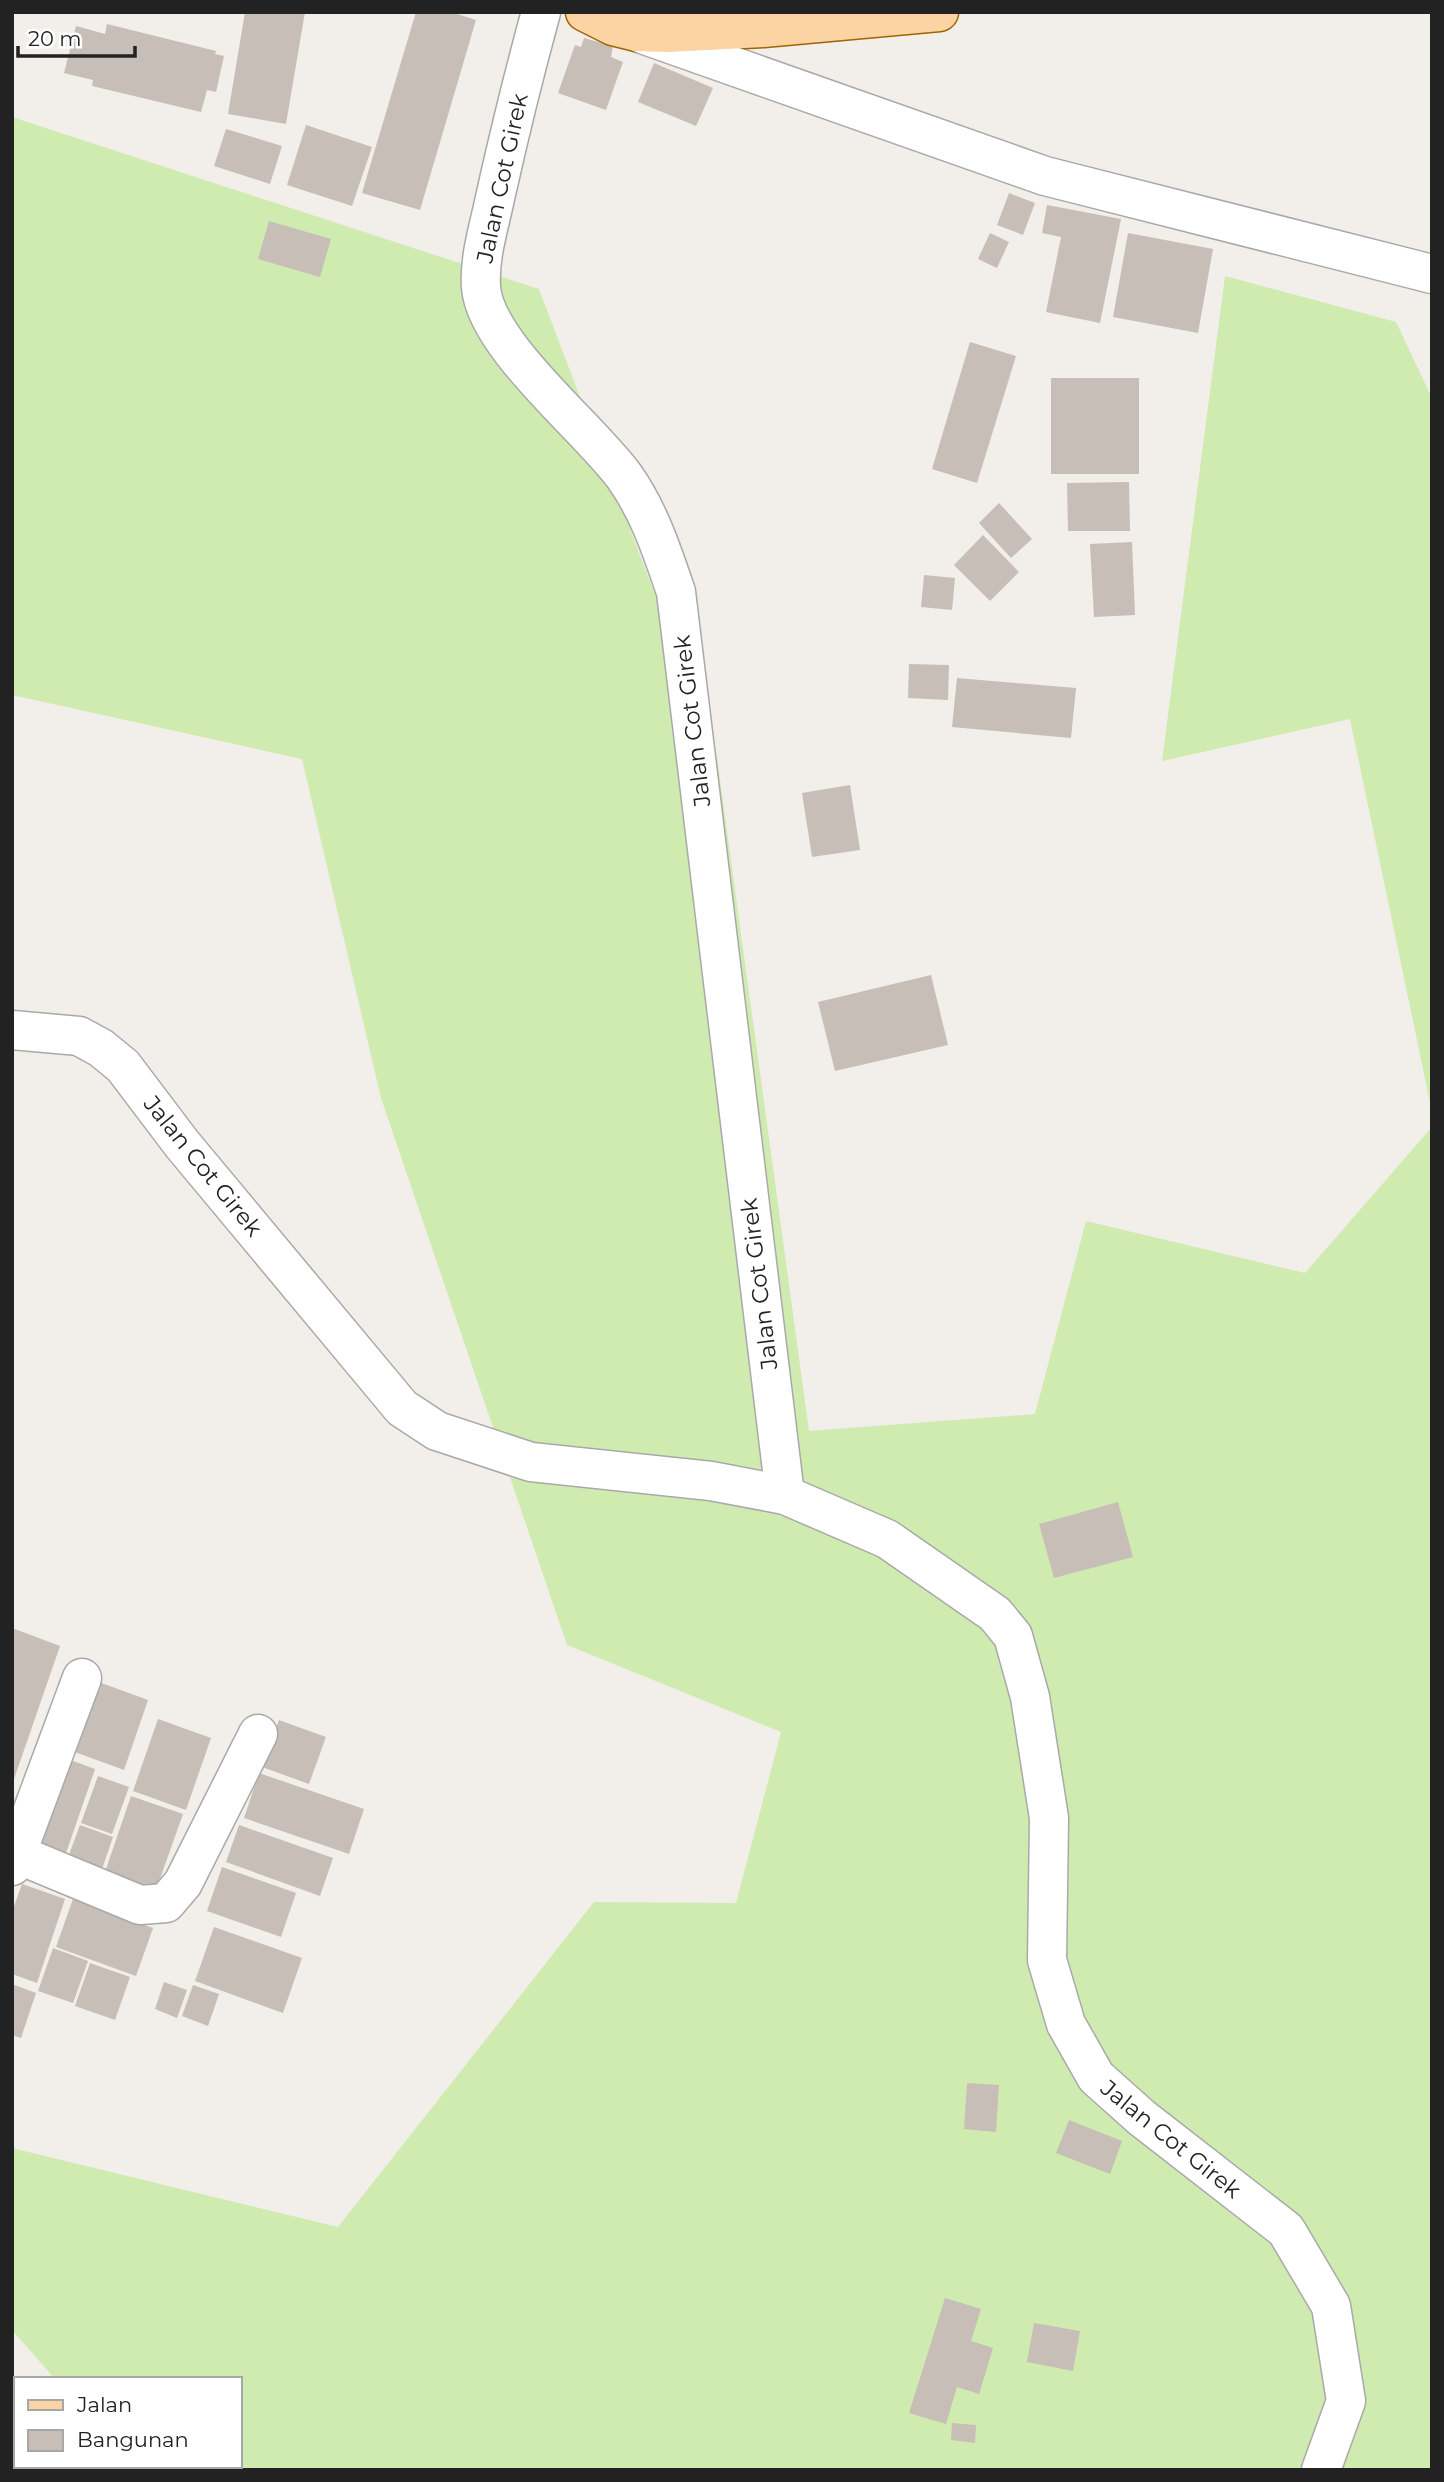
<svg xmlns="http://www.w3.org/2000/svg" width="1444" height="2482" viewBox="0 0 1444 2482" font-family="Montserrat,sans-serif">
<rect width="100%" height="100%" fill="#f2eee9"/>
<g fill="#cfebb0">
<path d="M12 117 539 289 717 758 809 1431 1035 1414 1086 1221 1305 1273 1432 1127V2470H107L108 2466H240V2379H55L12 2330V2148L338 2227 594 1902 736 1903 781 1732 567 1645 381 1098 302 759 12 695Z"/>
<path d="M1225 276 1396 322 1432 398V1112L1350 719 1162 761Z"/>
</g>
<g fill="#c7beb8">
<path d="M245 12H305L286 124 228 114Z"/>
<path d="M416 12H451L476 20 420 210 362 193Z"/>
<path d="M107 24 216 51 215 54 224 56 216 92 207 90 201 112 92 86 93 80 64 73 76 26 105 34Z"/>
<path d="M584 38 613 46 611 57 623 62 606 110 558 93 575 45 581 47Z"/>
<path d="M654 63 713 88 696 126 638 102Z"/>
<path d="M306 125 372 147 352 206 287 185Z"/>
<path d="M226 129 282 146 270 184 214 166Z"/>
<path d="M1009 193 1035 203 1023 235 997 225Z"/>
<path d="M1047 205 1121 219 1100 323 1046 312 1061 237 1042 233Z"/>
<path d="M269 221 331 239 320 277 258 259Z"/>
<path d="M990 233 1009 242 997 268 978 259Z"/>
<path d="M1128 233 1213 249 1198 333 1113 317Z"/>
<path d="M970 342 1016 356 977 483 932 469Z"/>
<rect x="1051" y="378" width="88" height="96"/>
<path d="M1129 482 1130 531H1068L1067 483Z"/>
<path d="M999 503 1032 539 1011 558 979 523Z"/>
<path d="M983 535 1019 572 990 601 954 565Z"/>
<path d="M1132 542 1135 615 1094 617 1090 544Z"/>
<path d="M924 575 955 578 952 610 921 607Z"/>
<path d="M909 664 949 665 948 700 908 698Z"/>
<path d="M957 678 1076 688 1071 738 952 727Z"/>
<path d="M850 785 860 850 812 857 802 793Z"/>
<path d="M931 975 948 1045 835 1071 818 1002Z"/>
<path d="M1118 1502 1133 1557 1054 1578 1039 1524Z"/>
<path d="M12 1628 60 1646 13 1782H12Z"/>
<path d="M96 1681 148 1700 124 1770 72 1751Z"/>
<path d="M158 1719 211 1738 186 1810 133 1791Z"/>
<path d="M279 1720 326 1737 309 1784 262 1767Z"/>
<path d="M65 1758 95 1769 64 1859 34 1848Z"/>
<path d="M259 1773 364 1809 349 1854 244 1818Z"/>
<path d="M98 1776 129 1787 112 1834 81 1823Z"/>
<path d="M131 1796 183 1814 156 1890 105 1872Z"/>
<path d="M80 1825 113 1837 101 1872 67 1860Z"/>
<path d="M239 1825 333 1858 320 1896 226 1862Z"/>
<path d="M222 1867 296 1893 281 1937 207 1911Z"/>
<path d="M22 1884 65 1899 37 1983 12 1974V1912Z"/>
<path d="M73 1899 153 1928 136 1976 56 1947Z"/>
<path d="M214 1927 302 1958 283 2013 195 1981Z"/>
<path d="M53 1948 88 1961 73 2003 38 1991Z"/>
<path d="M90 1963 130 1977 115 2020 75 2006Z"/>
<path d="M164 1982 187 1990 177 2018 155 2009Z"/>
<path d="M12 1984 36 1993 21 2038 12 2035Z"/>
<path d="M193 1985 219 1994 208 2026 182 2016Z"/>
<path d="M967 2083 999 2085 996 2132 964 2129Z"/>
<path d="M1069 2120 1122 2141 1110 2174 1056 2153Z"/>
<path d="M945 2298 981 2309 971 2341 993 2348 979 2394 957 2387 946 2424 909 2413Z"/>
<path d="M1034 2323 1080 2331 1073 2371 1027 2362Z"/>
<path d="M952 2423 976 2425 975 2443 951 2440Z"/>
</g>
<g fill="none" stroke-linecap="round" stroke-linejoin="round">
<defs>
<g id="minor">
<path d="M541 12C524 74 509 135 495 198 489 227 479 257 481 287 485 345 588 427 624 476 649 511 662 551 676 592L785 1495"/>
<path d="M642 34 1045 176 1432 274"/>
<path d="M12 1030 79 1036 101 1048 123 1066 182 1144 402 1408 437 1431 531 1462 711 1481 785 1495 887 1539 995 1614 1013 1636 1030 1697 1049 1818 1047 1960 1066 2024 1096 2077 1142 2118 1286 2230 1331 2306 1346 2401 1321 2470"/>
<path d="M12 1852 140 1905 166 1903 183 1883 258 1734"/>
<path d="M12 1866 82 1678"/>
</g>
<path id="major" d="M585 12 613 26 637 32 667 33 763 28 939 12"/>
</defs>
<use href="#minor" stroke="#a9a9a9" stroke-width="41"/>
<use href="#major" stroke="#9f6600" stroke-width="41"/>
<use href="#minor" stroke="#fff" stroke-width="38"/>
<use href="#major" stroke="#fcd3a3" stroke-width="38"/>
</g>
<g text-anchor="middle" stroke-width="5" stroke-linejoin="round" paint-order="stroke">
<g font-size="23" fill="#222" stroke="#fff">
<text transform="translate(502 178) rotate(-78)" y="8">Jalan Cot Girek</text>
<text transform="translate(692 721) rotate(-97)" y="8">Jalan Cot Girek</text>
<text transform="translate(203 1166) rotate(51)" y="8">Jalan Cot Girek</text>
<text transform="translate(759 1284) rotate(-97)" y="8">Jalan Cot Girek</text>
<text transform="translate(1171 2139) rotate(39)" y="8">Jalan Cot Girek</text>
</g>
</g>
<rect width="1444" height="2482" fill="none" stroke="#222222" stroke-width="28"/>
<rect x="14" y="2377" width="228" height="91" fill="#ffffff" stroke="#a7a7a7" stroke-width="2"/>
<rect x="28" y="2400" width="35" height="10" fill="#fcd3a3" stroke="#a7a7a7" stroke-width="2"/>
<text x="77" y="2412" font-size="21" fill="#222222">Jalan</text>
<rect x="28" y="2430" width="35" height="21" fill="#c7beb8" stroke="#a7a7a7" stroke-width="2"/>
<text x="77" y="2447" font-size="21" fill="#222222">Bangunan</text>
<path d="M18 46v10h117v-10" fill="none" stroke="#222222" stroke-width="3.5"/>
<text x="28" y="46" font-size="21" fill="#222222" stroke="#ffffff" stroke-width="5" paint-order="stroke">20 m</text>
</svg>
